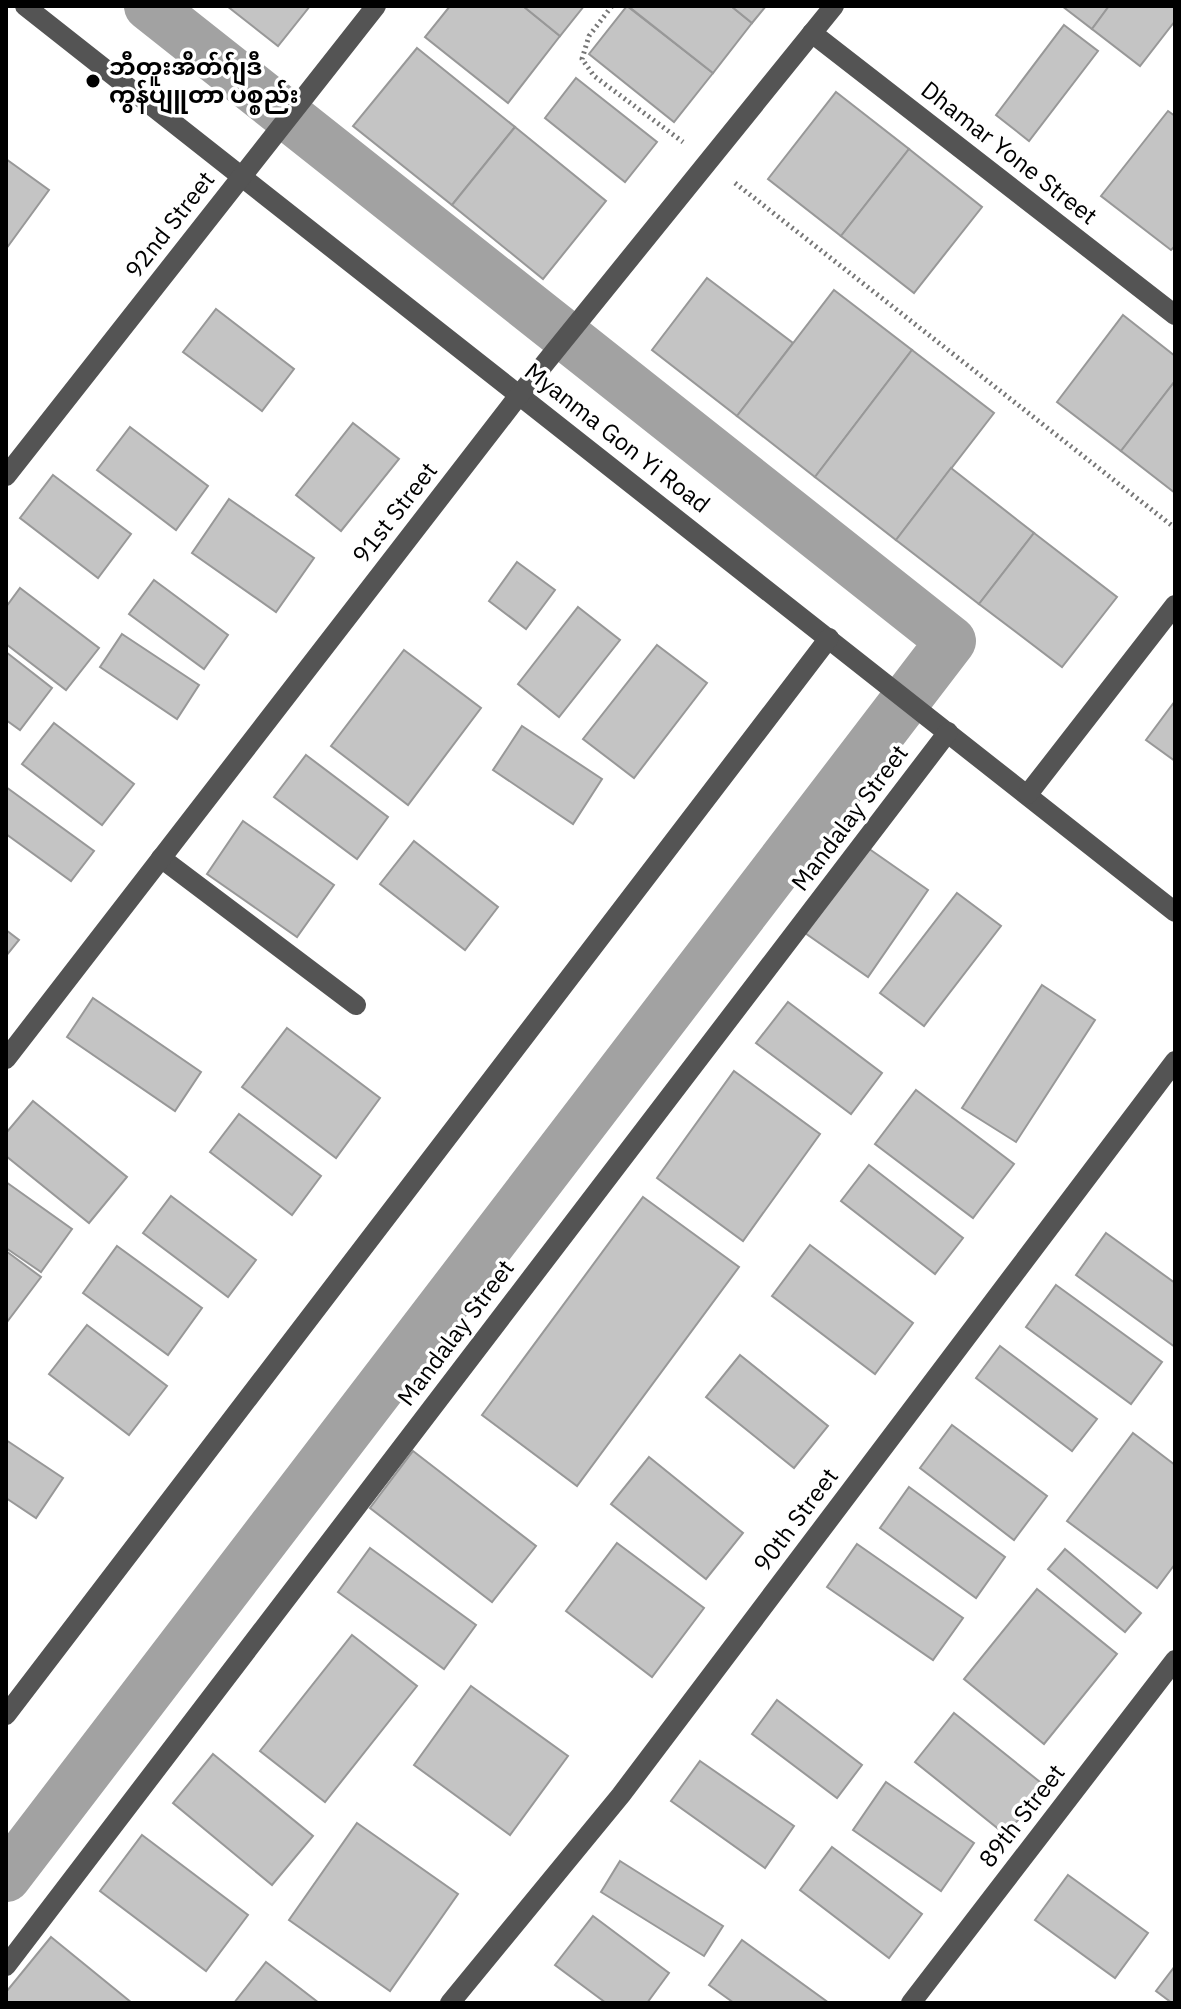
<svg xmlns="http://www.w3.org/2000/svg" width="1181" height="2009" viewBox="0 0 1181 2009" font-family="'IBM Plex Sans','Noto Sans Myanmar',sans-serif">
<rect width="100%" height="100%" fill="#fff"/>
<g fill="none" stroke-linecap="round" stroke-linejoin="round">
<path stroke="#a2a2a2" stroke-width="50" d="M6 1877 951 641 149 6"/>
</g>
<g fill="#c4c4c4" stroke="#989898" stroke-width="2">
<path d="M227 6H310L278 46Z"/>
<path d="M450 6H523L560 36 508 103 425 37Z"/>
<path d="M523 6H584L560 36Z"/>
<path d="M627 6 713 73 674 122 589 54Z"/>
<path d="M628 6H731L752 23 713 73Z"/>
<path d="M731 6H766L752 23Z"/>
<path d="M1062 6H1109L1092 29Z"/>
<path d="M1109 6H1175V21L1140 66 1092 29Z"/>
<path d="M1064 25 1098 51 1029 141 996 115Z"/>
<path d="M417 48 515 127 452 205 353 126Z"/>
<path d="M576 78 657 142 625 182 545 118Z"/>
<path d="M836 92 909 149 841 236 768 179Z"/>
<path d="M1168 111 1175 116V246L1171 250 1101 196Z"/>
<path d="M515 127 606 201 543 279 452 205Z"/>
<path d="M909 149 982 207 914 293 841 236Z"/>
<path d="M6 159 49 190 6 249Z"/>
<path d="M707 278 793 343 737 416 652 350Z"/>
<path d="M834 290 912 350 815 477 737 416Z"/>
<path d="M216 309 294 369 262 411 183 352Z"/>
<path d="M1123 315 1175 356V381L1121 451 1057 402Z"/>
<path d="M912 350 994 413 896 540 815 477Z"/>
<path d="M1175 381V493L1121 451Z"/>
<path d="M353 423 399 459 341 531 296 495Z"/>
<path d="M130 427 208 486 176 530 97 470Z"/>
<path d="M951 468 1034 533 979 604 896 540Z"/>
<path d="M53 475 131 534 98 578 20 518Z"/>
<path d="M229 499 314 558 276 612 192 553Z"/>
<path d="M1034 533 1117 597 1062 667 979 604Z"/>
<path d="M517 562 555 590 526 629 489 601Z"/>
<path d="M154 580 228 635 204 669 129 614Z"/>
<path d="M20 588 99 648 66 690 6 644V607Z"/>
<path d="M578 607 620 640 559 717 518 684Z"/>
<path d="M122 634 199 685 177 719 100 667Z"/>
<path d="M657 645 707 683 634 778 583 739Z"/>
<path d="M404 650 481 708 408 805 331 746Z"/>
<path d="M6 652 52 688 20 730 6 720Z"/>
<path d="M1175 701V761L1146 740Z"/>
<path d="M54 723 134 784 102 825 22 764Z"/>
<path d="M522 726 602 779 573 824 493 770Z"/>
<path d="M306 755 388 817 357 859 274 797Z"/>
<path d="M6 787 94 851 71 881 6 834Z"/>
<path d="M243 821 334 885 297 937 207 874Z"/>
<path d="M414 841 498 907 465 950 380 884Z"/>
<path d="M865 846 928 890 868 977 805 933Z"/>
<path d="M957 893 1001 926 924 1026 880 993Z"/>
<path d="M6 930 19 940 6 956Z"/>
<path d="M1042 985 1095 1020 1016 1142 962 1108Z"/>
<path d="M93 998 201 1072 175 1111 67 1037Z"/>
<path d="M788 1002 882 1073 851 1114 756 1043Z"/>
<path d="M287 1028 380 1098 336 1158 242 1087Z"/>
<path d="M734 1071 820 1134 743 1241 657 1178Z"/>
<path d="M916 1090 1014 1164 973 1218 875 1144Z"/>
<path d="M33 1101 127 1177 89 1223 6 1156V1133Z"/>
<path d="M239 1114 321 1176 292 1215 210 1152Z"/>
<path d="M869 1165 963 1238 935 1274 841 1201Z"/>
<path d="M6 1182 72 1229 41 1272 6 1248Z"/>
<path d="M171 1196 256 1260 228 1297 143 1233Z"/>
<path d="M643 1197 739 1267 577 1486 482 1415Z"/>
<path d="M1106 1233 1175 1283V1347L1076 1275Z"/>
<path d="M810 1245 913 1323 875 1374 772 1296Z"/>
<path d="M117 1246 202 1308 168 1355 83 1293Z"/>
<path d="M6 1251 41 1277 7 1322 6 1321Z"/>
<path d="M1056 1285 1162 1362 1131 1404 1026 1327Z"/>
<path d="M87 1325 167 1386 129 1435 49 1374Z"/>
<path d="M1000 1346 1097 1419 1072 1451 976 1378Z"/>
<path d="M740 1355 828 1426 794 1468 706 1397Z"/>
<path d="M952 1425 1047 1496 1014 1540 920 1468Z"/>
<path d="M1133 1433 1175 1465V1564L1157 1588 1067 1521Z"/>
<path d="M6 1440 63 1478 36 1518 6 1498Z"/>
<path d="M413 1451 536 1546 492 1602 370 1508Z"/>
<path d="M649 1457 743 1533 706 1579 611 1504Z"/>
<path d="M909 1487 1005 1557 976 1598 880 1528Z"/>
<path d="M617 1543 704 1608 652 1677 566 1611Z"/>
<path d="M857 1544 963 1618 933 1660 827 1587Z"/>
<path d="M370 1548 476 1625 444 1669 338 1592Z"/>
<path d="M1065 1549 1141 1613 1125 1632 1048 1569Z"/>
<path d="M1037 1589 1117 1654 1044 1744 964 1679Z"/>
<path d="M352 1635 417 1686 325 1802 260 1751Z"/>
<path d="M471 1686 568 1756 510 1835 414 1765Z"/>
<path d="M777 1700 862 1765 837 1798 752 1734Z"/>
<path d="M954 1713 1045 1786 1006 1835 915 1762Z"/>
<path d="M213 1754 313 1836 272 1885 173 1803Z"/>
<path d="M700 1761 794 1826 765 1868 671 1801Z"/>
<path d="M886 1782 974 1843 941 1891 853 1830Z"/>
<path d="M357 1823 458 1894 390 1991 289 1920Z"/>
<path d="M142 1835 248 1915 206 1971 100 1891Z"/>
<path d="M832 1847 922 1914 889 1958 800 1890Z"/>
<path d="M620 1861 723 1926 704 1956 601 1892Z"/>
<path d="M1068 1875 1148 1933 1115 1978 1035 1920Z"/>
<path d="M593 1916 669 1973 647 2003H606L555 1965Z"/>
<path d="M51 1937 132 2003H6V1992Z"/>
<path d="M742 1940 829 2003H734L709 1985Z"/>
<path d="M266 1962 319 2003H234Z"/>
<path d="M1175 1966V2003H1172L1156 1991Z"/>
</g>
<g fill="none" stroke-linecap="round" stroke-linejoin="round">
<g stroke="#767676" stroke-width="5" stroke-dasharray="2 4" stroke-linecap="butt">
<path d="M612 6 589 36 582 59 594 76 683 142"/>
<path d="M735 183 1175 528"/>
</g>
<g stroke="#545454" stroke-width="20">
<path d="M25 6 1175 912"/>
<path d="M812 33 1175 315"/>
<path d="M6 476 376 6"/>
<path d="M1028 794 1175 605"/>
<path d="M161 858 356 1005"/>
<path d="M6 1059 520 394 834 6"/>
<path d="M6 1715 829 638"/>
<path d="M6 1966 948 732"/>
<path d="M450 2003 621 1795 1175 1061"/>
<path d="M911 2003 1175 1660"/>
</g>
</g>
<circle fill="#000" stroke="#fff" stroke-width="3" cx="93" cy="81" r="8"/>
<g text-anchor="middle" stroke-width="7" stroke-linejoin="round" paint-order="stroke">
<g font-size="24" font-weight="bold" fill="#000" stroke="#fff" text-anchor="start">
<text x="109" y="75">ဘီတူးအိတ်ဂ်ျဒီ<tspan x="109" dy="28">ကွန်ပျူတာ ပစ္စည်း</tspan></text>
</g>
<g font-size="24" fill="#000" stroke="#fff">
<text transform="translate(1009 153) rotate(38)" y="8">Dhamar Yone Street</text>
<text transform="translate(170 225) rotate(-52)" y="8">92nd Street</text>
<text transform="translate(617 438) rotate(38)" y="8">Myanma Gon Yi Road</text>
<text transform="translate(395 513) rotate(-52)" y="8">91st Street</text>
<text transform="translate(850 818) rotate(-53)" y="8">Mandalay Street</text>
<text transform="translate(456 1333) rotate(-53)" y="8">Mandalay Street</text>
<text transform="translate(796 1520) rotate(-53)" y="8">90th Street</text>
<text transform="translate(1022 1816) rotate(-52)" y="8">89th Street</text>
</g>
</g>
<rect width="1181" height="2009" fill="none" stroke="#000000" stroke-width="16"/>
</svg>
